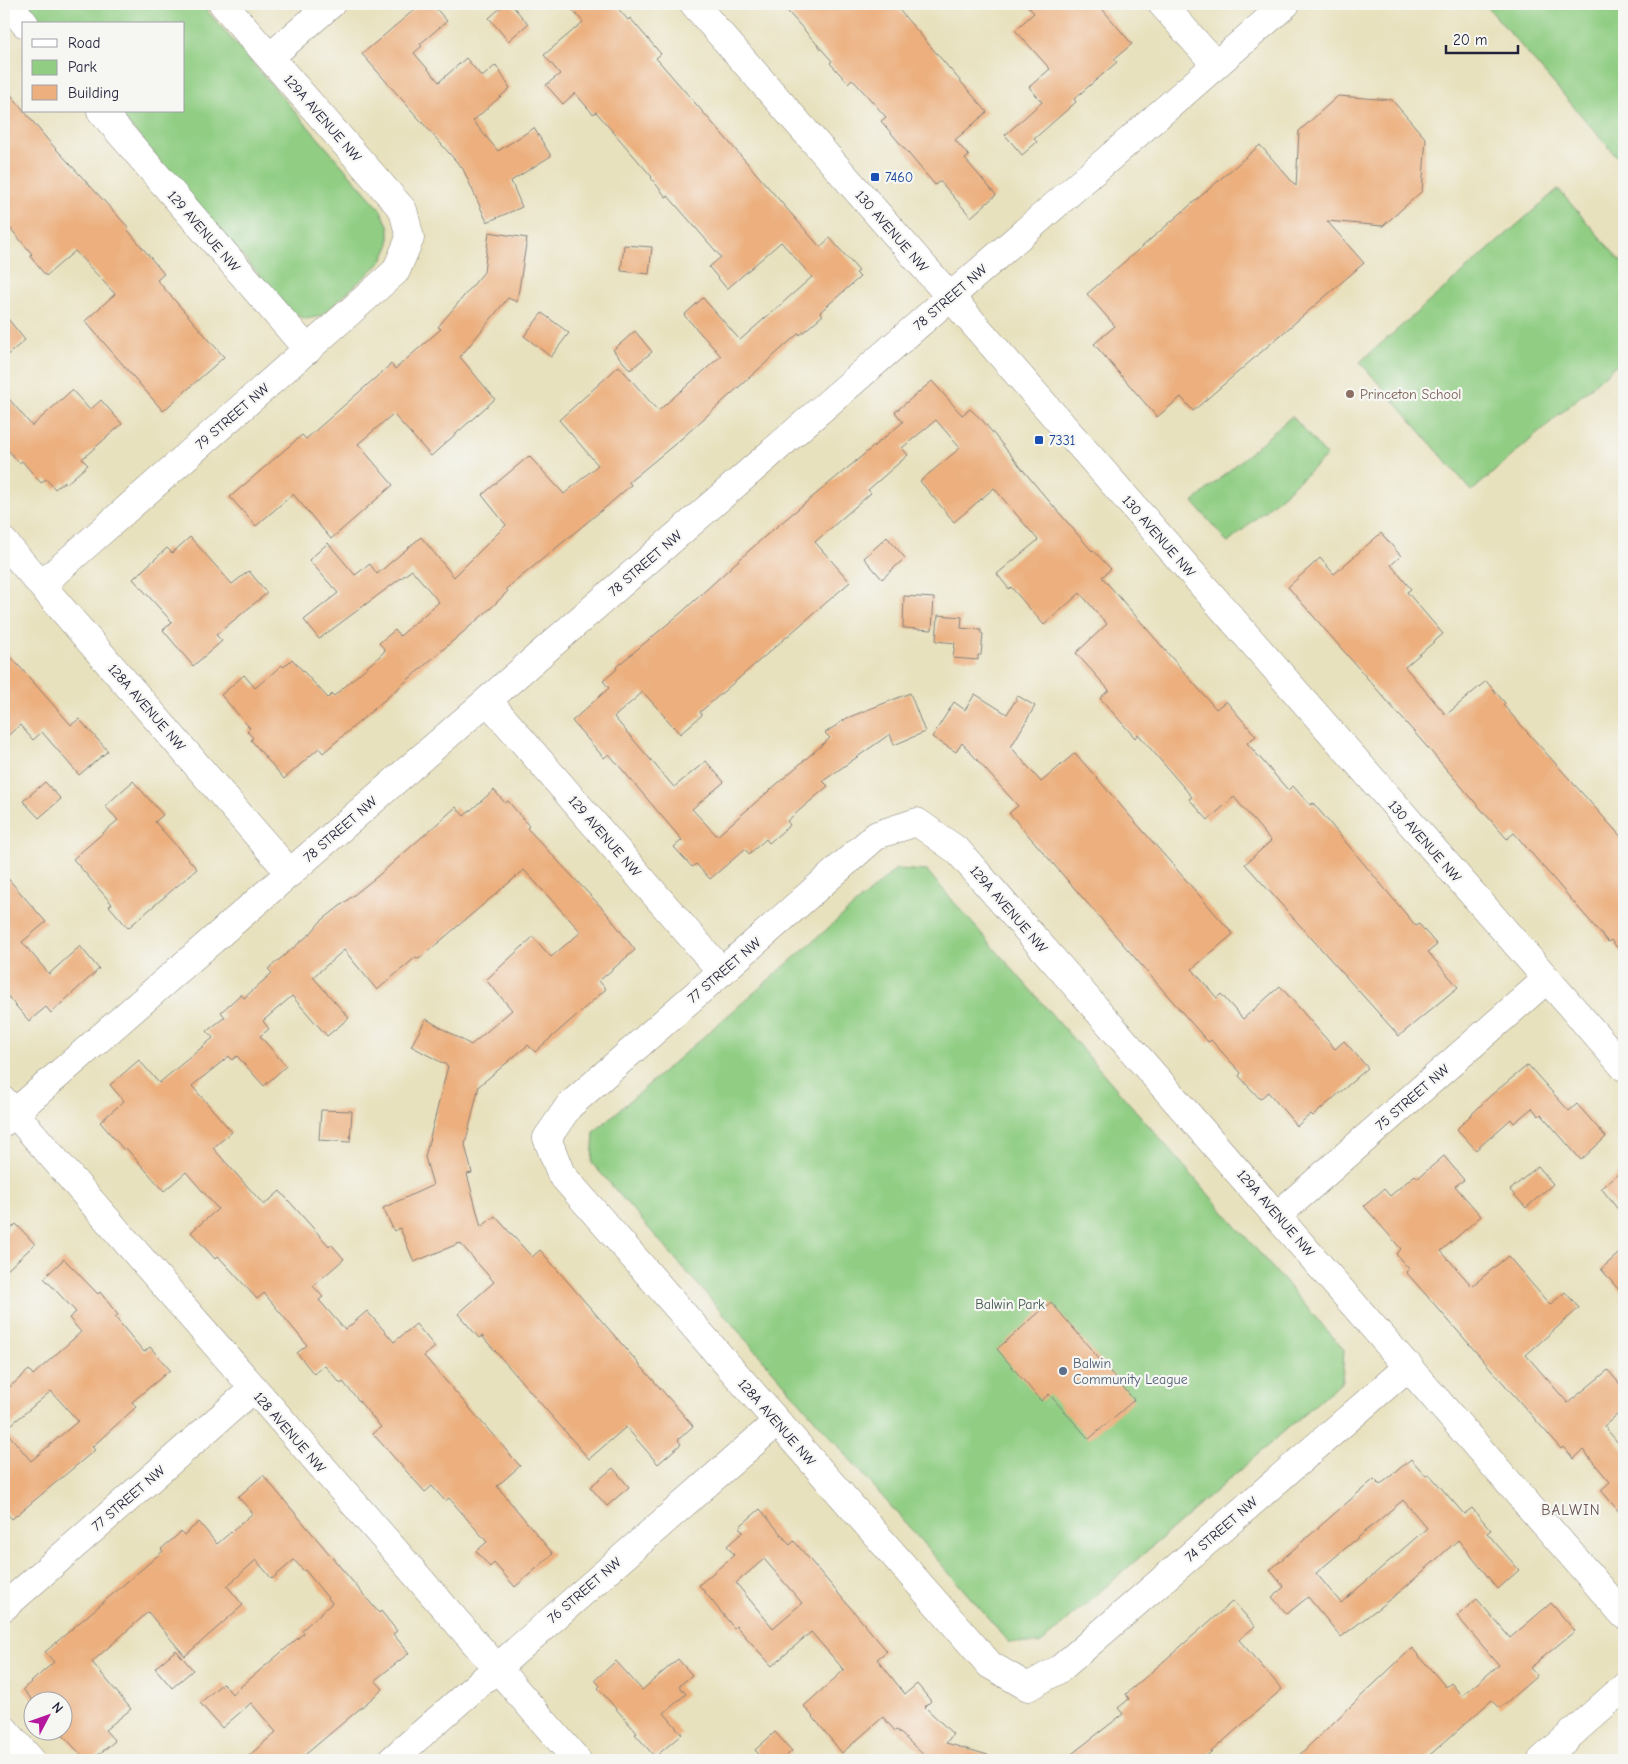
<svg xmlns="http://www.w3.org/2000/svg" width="1628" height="1764" viewBox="0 0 1628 1764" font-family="'Comic Neue',sans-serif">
<rect width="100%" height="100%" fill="#f6f6f2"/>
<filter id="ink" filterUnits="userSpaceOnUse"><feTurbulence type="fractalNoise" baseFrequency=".02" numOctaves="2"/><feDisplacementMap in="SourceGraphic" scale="10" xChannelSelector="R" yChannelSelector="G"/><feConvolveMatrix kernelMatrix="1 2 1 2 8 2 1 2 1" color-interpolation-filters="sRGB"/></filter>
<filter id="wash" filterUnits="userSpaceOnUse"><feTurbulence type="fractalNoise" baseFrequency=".0096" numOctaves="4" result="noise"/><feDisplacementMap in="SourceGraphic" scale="20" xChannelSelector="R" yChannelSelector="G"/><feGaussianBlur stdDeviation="1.12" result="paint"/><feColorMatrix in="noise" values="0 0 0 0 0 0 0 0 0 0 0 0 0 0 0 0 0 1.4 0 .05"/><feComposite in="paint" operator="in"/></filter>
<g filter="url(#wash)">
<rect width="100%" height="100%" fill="#e8e1bd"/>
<g fill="#91ce84" stroke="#5a7860">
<path d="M24 4H201L380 209 389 227V246L382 261 321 316 306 319 292 313 117 111H184V24H42Z"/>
<path d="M1485 4H1624V165Z"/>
<path d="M1558 189 1624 265V358L1472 491 1360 362Z"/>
<path d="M1292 416 1327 456 1228 543 1193 502Z"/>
<path d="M896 869 927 871 1344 1350 1342 1381 1040 1644 1009 1642 592 1163 594 1132Z"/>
</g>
<g id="blocks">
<g fill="#ecaf7d" fill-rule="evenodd">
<path d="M421 4H432L447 21 420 44 422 46 414 53 439 82 466 58 482 77 496 65 510 88 473 121 498 151 534 128 551 156 511 181 522 207 487 222 463 169 362 54Z"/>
<path d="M505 4H511L528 24 508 41 489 18Z"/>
<path d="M567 4H614L628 20 630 18 661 54 656 58 820 247 830 238 859 271 856 273 860 277 820 312 823 315 800 335 799 333 681 439 629 482 631 485 607 506 506 589 508 591 491 608 323 753 319 748 284 779 251 740 253 738 247 731 250 728 221 695 244 675 255 688 282 665 284 667 292 659 328 698 332 694 334 696 383 653 385 650 379 643 395 630 400 636 439 602 412 570 319 639 304 620 338 593 309 560 328 543 355 575 370 564 377 574 421 537 454 577 506 525 482 495 529 456 564 494 598 465 559 420 619 366 658 411 721 356 684 315 703 298 740 340 812 277 781 242 727 289 709 267 721 257 668 196 666 197 651 178 652 177 596 112 593 114 575 93 563 104 546 85 560 74 544 55 583 22Z"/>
<path d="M781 4H894L987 112 955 140 969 156 965 159 996 195 971 217 940 181 935 185 881 121 886 117 852 79 848 83 830 63 832 61Z"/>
<path d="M1026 4H1098L1132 44 1114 59 1117 62 1074 99 1076 102 1034 139 1037 142 1022 155 1005 135 1042 102 1029 87 1050 69 1015 30 1034 13Z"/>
<path d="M4 86 46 138 128 227 127 229 164 274 157 280 224 357 163 411 85 321 115 294 75 251 46 276 30 256 32 254 4 221Z"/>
<path d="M1338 96 1392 100 1426 139 1422 191 1383 226 1327 221 1364 263 1193 411 1181 397 1157 417 1094 344 1115 326 1087 294 1260 145 1296 186 1299 131Z"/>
<path d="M489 232 527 238 517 302 508 298 460 357 495 399 431 456 393 414 358 444 393 485 331 539 293 494 256 526 230 497 302 435 306 439 391 364 395 369 441 329 438 327 484 272Z"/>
<path d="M624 245 652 247 649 274 621 271Z"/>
<path d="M542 313 569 333 551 357 524 336Z"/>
<path d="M4 314 25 340 4 358Z"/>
<path d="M635 331 652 352 630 370 613 350Z"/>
<path d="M932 381 962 415 970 409 983 421 1037 487 1092 551 1093 550 1111 569 1102 577 1216 709 1226 701 1256 736 1247 743 1288 790 1293 786 1310 805 1313 803 1416 926 1419 924 1437 945 1428 952 1458 987 1399 1036 1245 864 1271 841 1234 797 1208 820 1189 799 1192 797 1138 734 1135 738 1100 698 1109 690 1076 653 1107 624 1080 593 1044 625 1011 587 1009 589 997 574 1038 540 994 488 954 522 920 481 960 448 936 420 902 448 908 455 868 490 871 493 815 542 850 582 700 712 702 715 680 734 643 692 614 717 674 787 706 761 724 782 692 809 717 836 830 738 825 733 847 718 910 693 925 732 894 745 890 734 823 781 828 786 787 821 790 825 769 843 766 839 749 854 745 849 710 879 696 864 692 867 674 847 682 840 609 754 604 758 572 721 609 688 603 681 617 669 616 667 682 612 763 538 903 422 895 412Z"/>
<path d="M72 390 90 410 101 400 122 424 82 459 88 465 66 484 64 482 55 489 46 479 41 483 22 461 19 463 4 445V393L32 426Z"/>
<path d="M1381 533 1401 556 1391 565 1411 589 1407 592 1443 634 1405 667 1446 715 1486 681 1505 703 1503 705 1624 840V956L1611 940 1608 942 1514 833 1507 839 1288 587 1320 558 1334 574Z"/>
<path d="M190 537 232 584 249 571 267 593 216 635 222 641 193 666 163 630 172 622 133 579 167 548 172 553Z"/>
<path d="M887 537 905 558 882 579 864 558Z"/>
<path d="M904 596 934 598 932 630 903 628Z"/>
<path d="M938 615 962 617 961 628 981 630V633L983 634 981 655H978V660L953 658 955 643 936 641Z"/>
<path d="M4 649 71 725 79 719 108 751 79 775 42 732 33 740 20 725 4 739Z"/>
<path d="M975 694 1007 714 1018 696 1035 706 1011 747 1041 782 1075 753 1233 934 1192 969 1217 998 1221 994 1243 1019 1280 986 1335 1049 1344 1041 1368 1068 1313 1116 1311 1114 1297 1126 1268 1092 1260 1099 1239 1076 1241 1073 1211 1040 1208 1042 1009 813 1018 806 962 743 956 752 932 737 954 702 965 710Z"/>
<path d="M133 781 163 815 155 822 197 869 128 928 109 906 112 904 73 859 118 820 105 806Z"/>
<path d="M45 782 61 799 39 818 23 801Z"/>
<path d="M494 790 505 803 508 801 529 826 527 828 605 911 635 950 599 981 606 989 535 1052 528 1045 479 1086 465 1145 472 1173 467 1174 481 1227 495 1216 532 1257 540 1250 693 1426 678 1440 681 1444 658 1464 626 1427 589 1459 482 1336 479 1338 458 1314 494 1282 460 1243 414 1262 400 1228 394 1231 383 1208 433 1185 425 1157 448 1066 411 1046 426 1019 471 1045 512 1010 486 980 533 937 551 957 581 932 524 870 419 959 416 957 377 990 344 950 313 977 349 1018 327 1036 292 996 263 1021 269 1029 260 1036 286 1066 264 1086 237 1056 232 1060 229 1056 192 1086 232 1132 213 1148 264 1205 280 1191 329 1246 331 1244 344 1259 313 1286 323 1297 319 1300 345 1330 367 1311 394 1342 416 1324 435 1347 424 1356 520 1466 497 1486 553 1554 515 1587 494 1563 490 1567 476 1551 487 1542 449 1498 445 1501 432 1486 425 1492 373 1434 381 1427 343 1382 341 1384 324 1365 314 1374 297 1353 307 1345 264 1293 257 1299 218 1256 215 1259 191 1232 218 1209 186 1172 164 1191 126 1148 124 1150 100 1122 124 1101 110 1085 139 1060 159 1083 213 1038 207 1031 225 1017 221 1012 241 994 244 998 272 973 268 969 311 933 320 922 379 875 456 807 464 816Z"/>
<path d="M4 874 46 922 22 942 49 974 80 946 99 969 51 1013 46 1007 29 1021 4 992Z"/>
<path d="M1528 1065 1569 1111 1577 1104 1606 1137 1581 1160 1541 1114 1539 1116 1532 1108 1514 1123 1511 1119 1476 1150 1457 1129 1490 1096Z"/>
<path d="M321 1110 352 1111 350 1142 319 1140Z"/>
<path d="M1444 1156 1464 1180 1455 1186 1481 1216 1441 1251 1472 1286 1508 1256 1550 1305 1565 1292 1579 1308 1526 1355 1568 1403 1608 1370 1624 1389V1409L1604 1426 1624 1450V1518L1601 1490 1610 1482 1583 1450 1574 1459 1563 1447 1561 1449 1406 1272 1409 1269 1396 1254 1401 1249 1364 1206 1384 1189 1390 1196 1415 1175 1418 1178Z"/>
<path d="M1538 1166 1553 1184 1526 1208 1510 1190Z"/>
<path d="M1624 1169V1217L1601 1188Z"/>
<path d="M16 1224 35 1244 4 1273V1235Z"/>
<path d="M1624 1249V1296L1601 1269Z"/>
<path d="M64 1259 98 1294 100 1292 118 1315 115 1317 144 1352 150 1347 170 1370 132 1402 136 1407 92 1447 95 1450 12 1519 4 1510V1392L29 1370 33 1375 81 1332 69 1318 76 1312 44 1278ZM51 1391 78 1421 31 1461 5 1430Z"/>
<path d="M1051 1302 1134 1400 1089 1439 1049 1394 1041 1401 997 1349Z"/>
<path d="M1411 1459 1426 1476 1429 1474 1464 1514 1472 1508 1491 1530 1487 1533 1519 1570 1498 1589 1458 1540 1402 1590 1341 1637 1308 1597 1287 1614 1272 1597 1284 1587 1270 1570 1374 1479 1380 1485ZM1403 1500 1427 1528 1341 1603 1316 1573Z"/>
<path d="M613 1468 629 1487 607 1506 590 1487Z"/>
<path d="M263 1475 379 1613 381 1611 397 1631 393 1634 409 1653 375 1680 383 1689 299 1760H244L276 1732 251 1703 222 1728 200 1703 223 1683 232 1694 304 1633 302 1630 332 1603 305 1570 304 1571 294 1560 272 1579 256 1560 227 1586 243 1605 185 1656 148 1612 92 1662 131 1709 105 1730 115 1741 92 1760H86L60 1732H62V1702H34L23 1689 54 1662 45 1652 163 1551 161 1549 181 1532 184 1535 199 1522 217 1544 253 1513 238 1497Z"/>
<path d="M760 1509 790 1545 794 1541 887 1651 877 1659 905 1694 917 1684 931 1701 925 1707 953 1734 946 1743 988 1755 987 1760H929L897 1730 895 1731 883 1717 842 1753 804 1706 844 1670 811 1632 772 1666 736 1626 734 1628 699 1585 734 1555 727 1546 743 1532 739 1527ZM764 1559 802 1603 773 1628 736 1583Z"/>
<path d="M1477 1599 1510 1638 1551 1603 1575 1631 1530 1668 1537 1676 1500 1708 1492 1700 1424 1760H1294L1412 1648 1446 1687 1451 1683 1462 1696 1499 1665 1457 1616Z"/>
<path d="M1233 1601 1255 1626 1239 1640 1282 1689 1202 1760H1064L1123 1714 1118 1708 1129 1699 1126 1694Z"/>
<path d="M176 1650 193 1670 172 1688 155 1668Z"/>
<path d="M678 1659 692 1675 679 1686 686 1694 664 1713 682 1734 655 1757 635 1734 637 1733 598 1688 600 1686 595 1680 616 1661 642 1690Z"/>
<path d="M775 1732 792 1751 782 1760H764L755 1750Z"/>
</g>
</g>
</g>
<g filter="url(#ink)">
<use href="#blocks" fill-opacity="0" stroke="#85827c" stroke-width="1"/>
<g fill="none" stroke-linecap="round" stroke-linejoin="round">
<defs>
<g id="minor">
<path d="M9 4 25 24"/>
<path d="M694 4 1624 1067"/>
<path d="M1162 4 1216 65"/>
<path d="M270 57 331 4"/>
<path d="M101 111 308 350"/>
<path d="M4 542 290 873"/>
<path d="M41 585 396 271 410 238 403 210 223 4"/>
<path d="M488 701 722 972"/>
<path d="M4 1101 577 1760"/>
<path d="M4 1122 1286 4"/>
<path d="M1278 1215 1547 979"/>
<path d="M1409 1366 1061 1668 1028 1687 990 1665 561 1174 547 1138 569 1106 877 835 917 822 958 851C1181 1105 1402 1361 1624 1615"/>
<path d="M4 1607 253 1389"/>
<path d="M4 1729 31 1760"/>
<path d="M392 1760 777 1422"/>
<path d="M1542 1760 1624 1687"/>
</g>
</defs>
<use href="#minor" stroke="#85827c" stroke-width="29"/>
<use href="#minor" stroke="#fff" stroke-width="28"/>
</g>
</g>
<g fill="#1a4fb4" stroke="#f6f6f2" stroke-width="2">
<rect x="870" y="172" width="10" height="10" rx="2.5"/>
<rect x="1034" y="435" width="10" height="10" rx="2.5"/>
</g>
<circle fill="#8d6e63" stroke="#f6f6f2" stroke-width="2" cx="1350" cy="394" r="5"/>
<circle fill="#5c6f8a" stroke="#f6f6f2" stroke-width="2" cx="1063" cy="1371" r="5"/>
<g text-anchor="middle" stroke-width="4.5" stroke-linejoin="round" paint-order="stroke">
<g font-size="14" fill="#22223b" stroke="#f6f6f2">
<text transform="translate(323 118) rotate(49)" y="5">129A AVENUE NW</text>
<text transform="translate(204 231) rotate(49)" y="5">129 AVENUE NW</text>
<text transform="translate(892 231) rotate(49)" y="5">130 AVENUE NW</text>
<text transform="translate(950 297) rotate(-41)" y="5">78 STREET NW</text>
<text transform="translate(232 416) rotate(-41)" y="5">79 STREET NW</text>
<text transform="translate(1159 536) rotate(49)" y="5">130 AVENUE NW</text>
<text transform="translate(645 563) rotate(-41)" y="5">78 STREET NW</text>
<text transform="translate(147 707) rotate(49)" y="5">128A AVENUE NW</text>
<text transform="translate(340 829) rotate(-41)" y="5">78 STREET NW</text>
<text transform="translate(605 836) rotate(49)" y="5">129 AVENUE NW</text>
<text transform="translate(1425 841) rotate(49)" y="5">130 AVENUE NW</text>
<text transform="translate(1009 909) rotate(49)" y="5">129A AVENUE NW</text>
<text transform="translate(724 970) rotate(-41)" y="5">77 STREET NW</text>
<text transform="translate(1412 1097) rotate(-41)" y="5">75 STREET NW</text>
<text transform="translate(1276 1213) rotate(49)" y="5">129A AVENUE NW</text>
<text transform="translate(777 1422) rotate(49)" y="5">128A AVENUE NW</text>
<text transform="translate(290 1432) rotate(49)" y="5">128 AVENUE NW</text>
<text transform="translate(128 1498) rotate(-41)" y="5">77 STREET NW</text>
<text transform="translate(1221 1529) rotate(-41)" y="5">74 STREET NW</text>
<text transform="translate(584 1590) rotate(-41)" y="5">76 STREET NW</text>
</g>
<g font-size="14" fill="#164399" stroke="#f6f6f2" text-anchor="start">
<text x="885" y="182">7460</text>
<text x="1049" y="445">7331</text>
</g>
<g font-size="14" fill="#785e54" stroke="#f6f6f2" text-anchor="start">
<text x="1360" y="399">Princeton School</text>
</g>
<g font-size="14" fill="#435651" stroke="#f6f6f2">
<text x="1010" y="1309">Balwin Park</text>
</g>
<g font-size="14" fill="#4e5e75" stroke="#f6f6f2" text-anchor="start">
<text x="1073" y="1368">Balwin<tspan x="1073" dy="16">Community League</tspan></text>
</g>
<g font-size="15" letter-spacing="1" fill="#695352" stroke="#f6f6f2">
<text x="1571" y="1515">BALWIN</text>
</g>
</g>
<rect width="1628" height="1764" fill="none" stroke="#f6f6f2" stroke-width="20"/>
<rect x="22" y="22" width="162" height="90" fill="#f6f6f2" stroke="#a1a1a9"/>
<rect x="32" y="39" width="25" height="8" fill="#ffffff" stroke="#a1a1a9"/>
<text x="68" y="48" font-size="15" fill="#22223b">Road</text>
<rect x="32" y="60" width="25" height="15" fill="#91ce84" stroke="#a1a1a9"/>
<text x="68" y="72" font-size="15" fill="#22223b">Park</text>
<rect x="32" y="85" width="25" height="15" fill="#ecaf7d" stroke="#a1a1a9"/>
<text x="68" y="98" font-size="15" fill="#22223b">Building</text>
<g transform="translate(48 1716) rotate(49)"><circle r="24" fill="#f6f6f2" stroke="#a1a1a9"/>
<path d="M0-4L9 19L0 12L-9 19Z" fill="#b5179e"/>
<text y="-8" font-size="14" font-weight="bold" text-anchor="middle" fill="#22223b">N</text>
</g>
<path d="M1446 45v8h72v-8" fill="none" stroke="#22223b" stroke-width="2.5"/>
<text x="1453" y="45" font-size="15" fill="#22223b" stroke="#f6f6f2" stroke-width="4" paint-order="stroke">20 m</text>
</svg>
